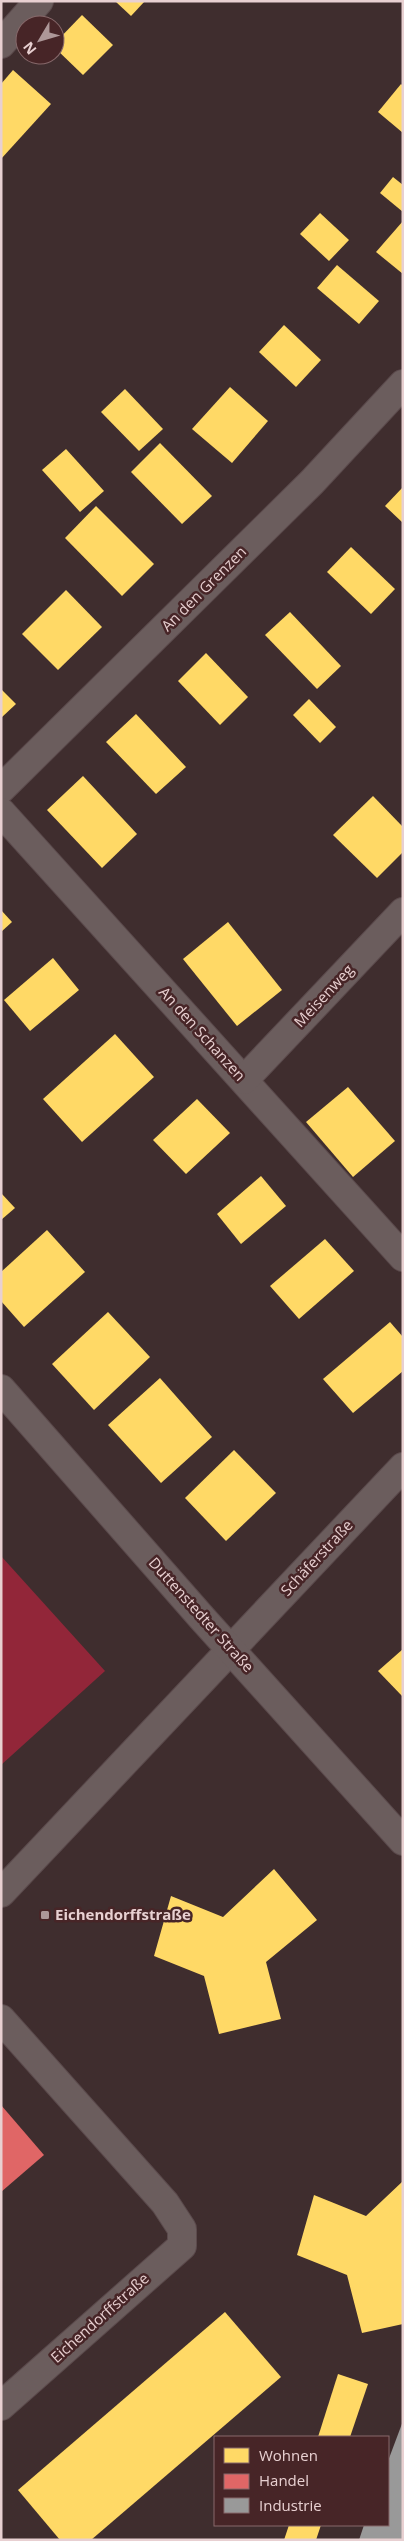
<svg xmlns="http://www.w3.org/2000/svg" width="404" height="2541" viewBox="0 0 404 2541" font-family="'Open Sans',sans-serif">
<rect width="100%" height="100%" fill="#3f2d2e"/>
<path fill="#922639" d="M1 1556 105 1671 1 1765Z"/>
<g fill="#ffd966">
<path d="M115 1H145L131 16Z"/>
<path d="M82 15 113 45 83 75 55 48V43Z"/>
<path d="M13 70 51 104 1 159V84Z"/>
<path d="M401 84 403 86V133L378 112Z"/>
<path d="M393 177 403 185V212L380 193Z"/>
<path d="M320 213 349 240 329 261 300 234Z"/>
<path d="M403 221V274L376 252Z"/>
<path d="M337 265 379 301 359 324 317 288Z"/>
<path d="M284 325 321 360 296 387 259 352Z"/>
<path d="M230 387 268 421 232 463 192 429Z"/>
<path d="M125 389 163 429 139 451 101 412Z"/>
<path d="M160 443 212 496 182 524 131 472Z"/>
<path d="M66 449 104 491 80 512 42 470Z"/>
<path d="M403 487V523L385 506Z"/>
<path d="M96 506 154 564 122 596 65 538Z"/>
<path d="M351 547 395 589 371 614 327 572Z"/>
<path d="M66 590 102 627 58 670 22 634Z"/>
<path d="M290 612 341 666 317 689 265 635Z"/>
<path d="M206 653 248 697 220 725 178 681Z"/>
<path d="M1 689 16 704 1 718Z"/>
<path d="M309 699 336 727 320 743 293 715Z"/>
<path d="M136 714 186 767 156 794 106 742Z"/>
<path d="M83 776 137 834 102 868 47 810Z"/>
<path d="M373 796 403 827V852L377 878 333 835Z"/>
<path d="M1 910 12 922 1 932Z"/>
<path d="M228 922 282 990 237 1026 183 959Z"/>
<path d="M53 958 79 990 30 1031 4 1000Z"/>
<path d="M115 1034 154 1077 82 1142 43 1099Z"/>
<path d="M348 1087 395 1141 353 1177 306 1122Z"/>
<path d="M197 1099 230 1133 186 1174 153 1140Z"/>
<path d="M261 1176 286 1206 241 1244 217 1214Z"/>
<path d="M1 1193 15 1208 1 1220Z"/>
<path d="M47 1230 85 1272 24 1327 1 1301V1272Z"/>
<path d="M325 1239 354 1271 299 1319 270 1286Z"/>
<path d="M108 1312 150 1357 94 1410 52 1364Z"/>
<path d="M390 1322 403 1337V1371L353 1413 323 1379Z"/>
<path d="M160 1378 212 1437 161 1483 108 1425Z"/>
<path d="M234 1450 276 1493 226 1541 185 1498Z"/>
<path d="M403 1649V1697L378 1671Z"/>
<path d="M274 1869 317 1920 266 1962 281 2019 219 2034 204 1976 154 1956 171 1896 223 1917Z"/>
<path d="M403 2181V2324L362 2333 347 2275 297 2255 314 2195 366 2216Z"/>
<path d="M225 2312 281 2377 91 2540H60L18 2490Z"/>
<path d="M338 2374 368 2384 350 2437H318Z"/>
<path d="M289 2525H321L316 2540H284Z"/>
</g>
<path fill="#e06666" d="M1 2105 44 2155 1 2192Z"/>
<path fill="#999" d="M403 2421V2540H359L364 2525H388V2461Z"/>
<g fill="none" stroke-linecap="round" stroke-linejoin="round">
<defs>
<g id="minor">
<path d="M1 44 39 1"/>
<path d="M1 789 312 482 403 384"/>
<path d="M1 812 403 1257"/>
<path d="M244 1080 403 912"/>
<path d="M1 1893 403 1467"/>
<path d="M1 2019 165 2203 182 2229V2246L1 2406"/>
</g>
<path id="tertiary" d="M1 1389 202 1618 403 1841"/>
</defs>
<use href="#minor" stroke="#5b4a4c" stroke-width="30"/>
<use href="#tertiary" stroke="#5b4a4c" stroke-width="30"/>
<use href="#minor" stroke="#6b5d5d" stroke-width="28"/>
<use href="#tertiary" stroke="#6b5d5d" stroke-width="28"/>
</g>
<rect fill="#ad9798" stroke="#472527" stroke-width="2" x="40" y="1910" width="10" height="10" rx="2.5"/>
<g text-anchor="middle" stroke-width="5" stroke-linejoin="round" paint-order="stroke">
<g font-size="15" fill="#e8d0d1" stroke="#472527">
<text transform="translate(204 589) rotate(-45)" y="5">An den Grenzen</text>
<text transform="translate(324 996) rotate(-47)" y="5">Meisenweg</text>
<text transform="translate(202 1034) rotate(48)" y="5">An den Schanzen</text>
<text transform="translate(317 1558) rotate(-47)" y="5">Schäferstraße</text>
<text transform="translate(201 1615) rotate(48)" y="5">Duttenstedter Straße</text>
<text transform="translate(100 2318) rotate(-42)" y="5">Eichendorffstraße</text>
</g>
<g font-size="15" font-weight="bold" fill="#e8d0d1" stroke="#472527" text-anchor="start">
<text x="55" y="1920">Eichendorffstraße</text>
</g>
</g>
<rect width="404" height="2541" fill="none" stroke="#e8d0d1" stroke-width="5"/>
<rect x="214" y="2436" width="175" height="90" fill="#472527" stroke="#87696b"/>
<rect x="224" y="2448" width="25" height="15" fill="#ffd966" stroke="#87696b"/>
<text x="259" y="2461" font-size="15" fill="#e8d0d1">Wohnen</text>
<rect x="224" y="2474" width="25" height="15" fill="#e06666" stroke="#87696b"/>
<text x="259" y="2486" font-size="15" fill="#e8d0d1">Handel</text>
<rect x="224" y="2498" width="25" height="15" fill="#999999" stroke="#87696b"/>
<text x="259" y="2511" font-size="15" fill="#e8d0d1">Industrie</text>
<g transform="translate(40 40) rotate(232)"><circle r="24" fill="#472527" stroke="#87696b"/>
<path d="M0-4L9 19L0 12L-9 19Z" fill="#ad9798"/>
<text y="-8" font-size="14" font-weight="bold" text-anchor="middle" fill="#e8d0d1">N</text>
</g>
</svg>
